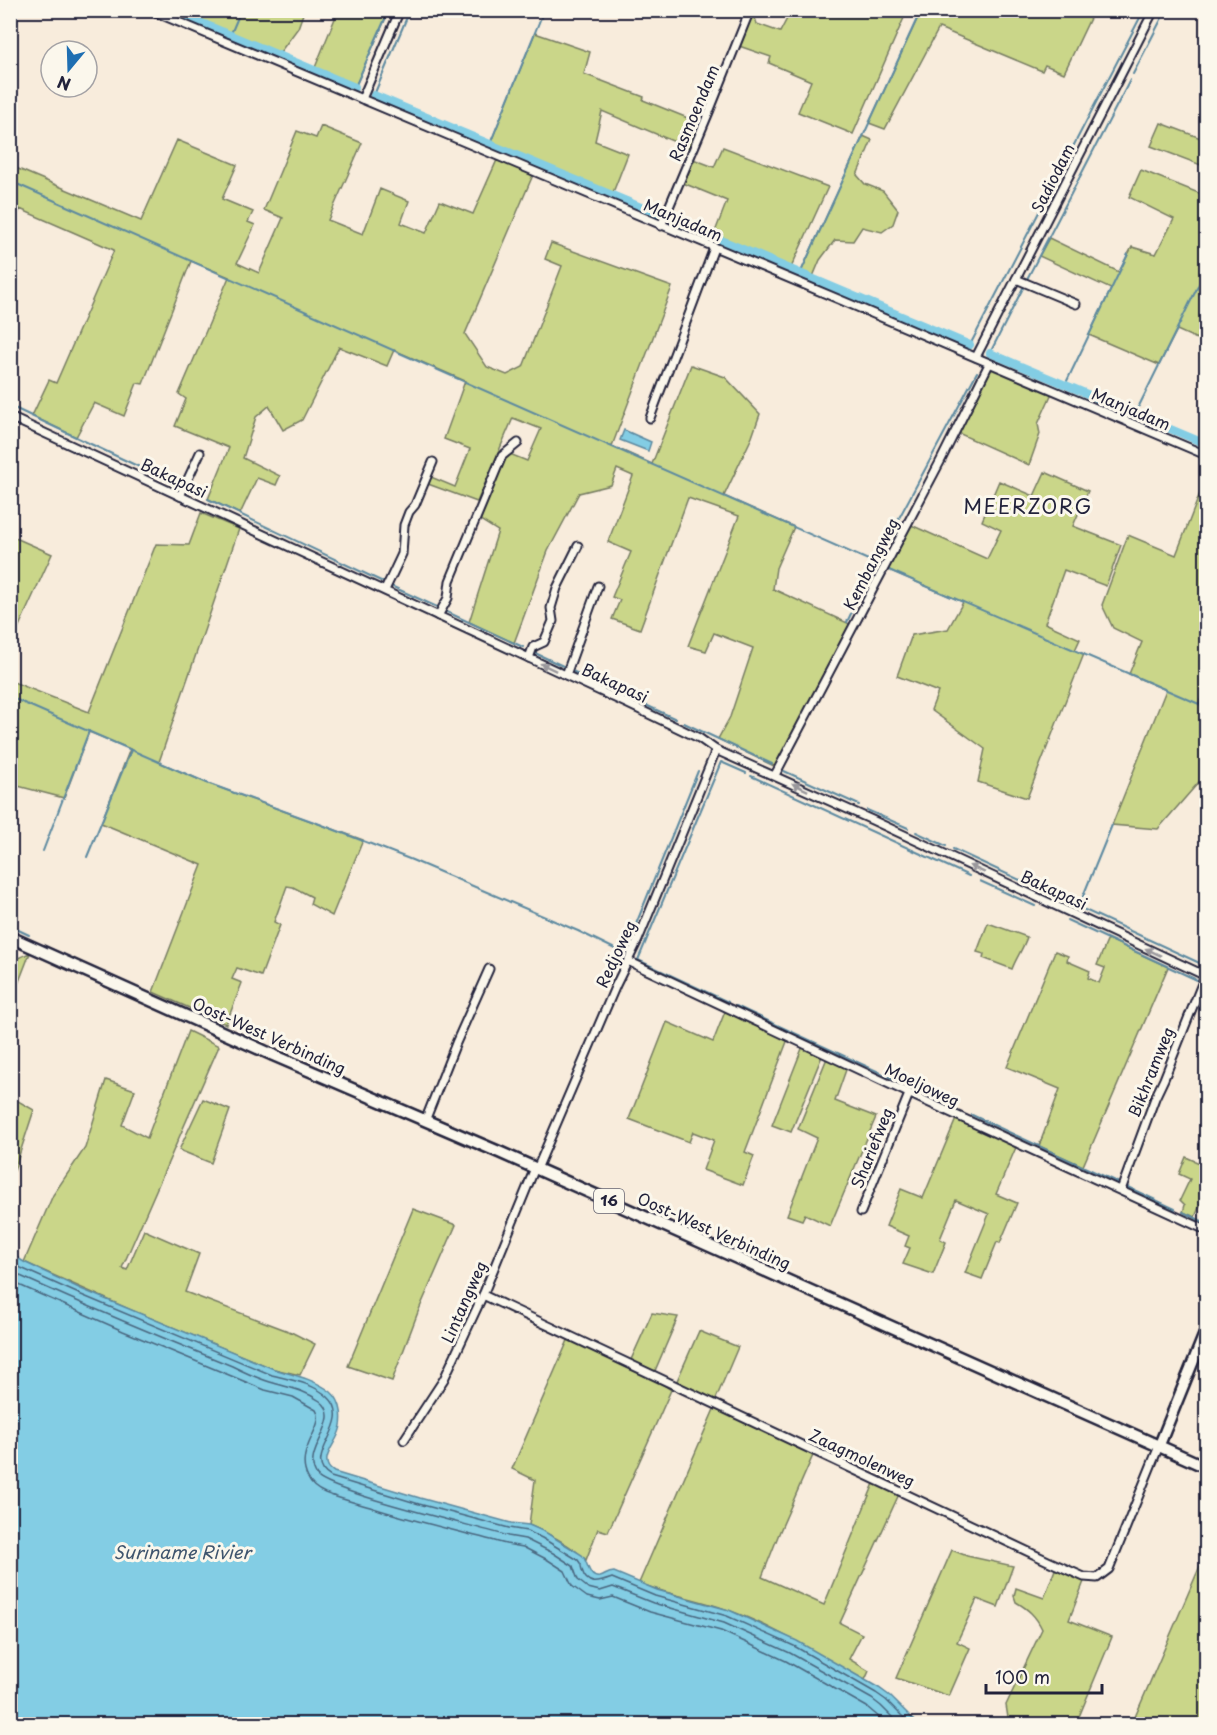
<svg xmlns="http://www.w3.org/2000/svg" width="1217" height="1735" viewBox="0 0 1217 1735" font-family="'Playpen Sans',sans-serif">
<rect width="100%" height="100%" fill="#f8ecdc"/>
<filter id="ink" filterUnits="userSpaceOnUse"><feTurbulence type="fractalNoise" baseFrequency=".0167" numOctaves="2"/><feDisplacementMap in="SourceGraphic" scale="12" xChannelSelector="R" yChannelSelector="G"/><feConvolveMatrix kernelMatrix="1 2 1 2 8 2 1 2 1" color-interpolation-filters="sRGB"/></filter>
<g filter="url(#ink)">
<g fill="#cad689" stroke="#767c62" stroke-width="1.5">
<path d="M1089 10 1093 12 1064 73 1045 65 1042 71 939 28 885 129 869 123 921 11Z"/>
<path d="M171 11H304L298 28 278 55Z"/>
<path d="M338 11H389L355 87 314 70Z"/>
<path d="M791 11H907L853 134 798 112 811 81 769 63 771 57 739 46 753 12 757 24 780 32Z"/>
<path d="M535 33 590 52 584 74 644 97 643 100 700 123 689 148 602 111 595 141 628 154 612 195 490 144Z"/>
<path d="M1161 123 1206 140V167L1151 146Z"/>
<path d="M321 126 362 143 328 220 363 234 380 189 409 201 401 223 426 233 440 201 473 214 497 160 533 175 465 334 487 367 507 375 523 367 562 266 545 259 551 243 672 287 612 446 652 464 691 365 725 377 760 414 752 437 724 496 794 527 776 568 773 589 852 625 776 767 718 739 730 717 753 648 714 633 706 651 688 646 739 516 688 498 640 629 612 619 620 600 612 597 631 552 608 542 633 476 617 469 611 485 579 493 548 551 514 643 469 622 498 531 477 518 501 459 510 454 527 461 541 429 513 418 477 502 428 484 431 477 455 487 470 449 444 439 465 381 394 350 387 366 339 347 302 420 283 430 269 406 256 417 243 458 280 476 276 485 257 478 240 514 208 499 229 448 175 426 186 399 179 394 229 277 191 261 143 384 137 383 124 416 94 403 76 437 32 416 49 380 56 383 114 250 20 209 11 232V166L141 221 177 140 237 165 222 199 253 212 248 222 255 225 237 263 259 273 283 218 264 210 297 131 316 138Z"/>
<path d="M863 136 872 140 857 175 865 184 883 191 898 210 893 224 882 232 862 227 853 241 835 240 820 260 812 279 800 274Z"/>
<path d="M723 147 828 187 790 270 713 237 727 201 683 183 693 159 714 167Z"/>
<path d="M1141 170 1206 196V343L1177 330 1159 365 1089 335 1111 289 1039 256 1049 238 1119 272 1132 247 1156 254 1174 219 1129 197Z"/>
<path d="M991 369H995L1052 393 1038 424 1040 434 1029 465 958 433Z"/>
<path d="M1045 472 1088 491 1073 526 1121 545 1106 586 1064 570 1045 623 1080 639 1075 650 1084 654 1027 798 978 782 985 749 931 710 938 692 897 676 912 635 948 629 963 602 886 569 909 524 987 559 1001 530 982 521 999 481 1034 496Z"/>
<path d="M1206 478V686L1199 703 1206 707V785L1199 782 1158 829 1112 825 1166 690 1129 674 1142 642 1113 628 1102 605 1128 535 1176 555Z"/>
<path d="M201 513 239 529 159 762 207 783 363 840 332 916 310 904 312 897 293 887 287 886 274 922 280 925 261 976 237 968 232 979 242 983 226 1024 153 992 202 865 101 823 130 749 89 732 64 798 10 784 11 681 89 712 156 544 189 545Z"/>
<path d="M11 536 52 554 11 644Z"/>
<path d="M988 923 1027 937C1023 949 1016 958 1012 969L983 958 984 954 977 952Z"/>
<path d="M1108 939 1168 967 1083 1166 1039 1146 1060 1089 1007 1067 1055 951 1068 956 1067 961 1090 971 1088 978 1099 983 1105 968 1097 965Z"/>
<path d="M30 953 11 1002V961Z"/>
<path d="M726 1009 788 1039 745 1152 754 1156 743 1185 703 1170 714 1140 693 1132 689 1142 629 1119 667 1022 713 1042Z"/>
<path d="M188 1031 219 1046 122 1268 127 1270 144 1230 199 1254 185 1292 291 1332 315 1344 300 1375 274 1369 131 1310 24 1262 53 1195 85 1148 106 1080 135 1090 122 1125 147 1138Z"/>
<path d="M803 1046 822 1056 791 1132 772 1125Z"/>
<path d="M827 1058 847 1067 835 1101 876 1117 830 1226 805 1214 802 1220 787 1215 817 1138 798 1129Z"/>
<path d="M11 1097 34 1110 14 1171 11 1172Z"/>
<path d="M203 1099 230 1110 211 1163 179 1150Z"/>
<path d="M956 1119 1017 1145 996 1194 1017 1203 1000 1243 997 1242 982 1279 965 1273 989 1214 956 1200 940 1239 946 1242 933 1274 903 1264 910 1248 905 1246 909 1236 886 1226 901 1189 923 1198Z"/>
<path d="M1186 1157 1206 1166V1191L1195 1217 1183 1212 1185 1205 1180 1200 1190 1179 1179 1174Z"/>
<path d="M413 1209 456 1225 418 1312 392 1381 348 1366Z"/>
<path d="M652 1313 678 1317 654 1373 630 1362Z"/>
<path d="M699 1331 738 1347 715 1401 676 1383Z"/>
<path d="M569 1338 652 1377 671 1390 608 1532 598 1529 586 1560C571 1544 548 1534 529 1525L535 1480 512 1469Z"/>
<path d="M715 1407 814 1453 780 1531 762 1577 824 1605 875 1481 900 1492 840 1623 862 1634 849 1659 869 1671 865 1680C819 1656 776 1627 728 1610 699 1599 668 1595 639 1583Z"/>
<path d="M952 1550 967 1556 1013 1566 998 1607 977 1599 957 1642 970 1648 949 1696 896 1678Z"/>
<path d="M1206 1552V1724H1132Z"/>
<path d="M1056 1567 1085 1579 1069 1620 1112 1637 1076 1724H1009L1006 1705 1042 1629C1036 1616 1028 1609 1016 1602L1014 1596 1016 1588 1044 1598Z"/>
</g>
<g fill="#83cde4" stroke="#5c89a0" stroke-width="1.5">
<path d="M624 430 651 442 648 451 620 440Z"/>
<path d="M10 1253 24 1262 81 1289 274 1369C294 1375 314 1379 331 1392 343 1402 344 1422 338 1435 333 1447 318 1462 334 1472L420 1498 511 1523 529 1525 545 1532 582 1555C588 1561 588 1579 600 1577 605 1576 607 1572 614 1572L657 1590 729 1610 797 1641 879 1688 890 1696 918 1724H11Z"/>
</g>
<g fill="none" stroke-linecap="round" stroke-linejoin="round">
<g stroke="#49667f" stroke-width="1.5">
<path d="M10 1260 21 1268 79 1294 272 1375C291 1380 313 1383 328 1397 357 1423 298 1458 331 1477L419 1504 509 1528 527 1531 542 1538 578 1560C584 1569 579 1560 582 1570 587 1588 601 1582 612 1578L655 1596 727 1616 794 1646 876 1693 886 1700 910 1724"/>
<path d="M10 1270 18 1275C89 1307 160 1337 232 1366 244 1372 257 1378 270 1382 289 1388 303 1389 320 1401 346 1420 299 1451 317 1476 329 1492 479 1527 508 1536L525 1539 553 1553 573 1566 578 1580 588 1588 600 1591 613 1587 653 1603 724 1623 790 1653 872 1699 881 1706 899 1724"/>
<path d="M10 1281 123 1331 265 1390 293 1397 316 1410C327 1426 293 1450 308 1478 311 1485 318 1490 325 1493 340 1499 357 1503 373 1508 417 1522 462 1532 506 1544L523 1547 548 1560 565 1571 572 1586 587 1597 600 1600 613 1597 650 1612 721 1631 786 1661 867 1707 887 1724"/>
</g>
<g stroke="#5c89a0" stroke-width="2">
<path d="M230 36 241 10"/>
<path d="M1133 74 1166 10"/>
<path d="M355 87 389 10"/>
<path d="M374 95 410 10"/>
<path d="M490 144 544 10"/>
<path d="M10 181 875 563"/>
<path d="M800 274 921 10"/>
<path d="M1027 279 1130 80"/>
<path d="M970 345 1144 10"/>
<path d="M990 353 1024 286"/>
<path d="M1065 385 1128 254"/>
<path d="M10 406 182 487"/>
<path d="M1135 414 1206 270"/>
<path d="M208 499 383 582"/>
<path d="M889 570 1206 707"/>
<path d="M391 586 437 607"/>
<path d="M445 611 523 647"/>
<path d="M847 622 875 563 977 372"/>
<path d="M535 653 563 666"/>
<path d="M570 670 676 719"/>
<path d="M10 697 207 783 317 823 412 860 578 931 621 952 628 944 698 771"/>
<path d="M684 723 772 764"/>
<path d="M784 771 859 805"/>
<path d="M751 776 969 876"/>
<path d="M867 810 908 828"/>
<path d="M916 832 946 846"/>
<path d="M953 849 1206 966"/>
<path d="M43 851 89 731"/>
<path d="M87 857 131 750"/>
<path d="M980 881 1035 906"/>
<path d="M1079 906 1112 825"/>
<path d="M1067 920 1197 980"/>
<path d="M10 926 29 935"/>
<path d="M728 1002 638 960 721 762 746 773"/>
<path d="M736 1006 918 1090"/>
<path d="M972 1115 1175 1209"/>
<path d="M1183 1212 1206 1223"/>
</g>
<g stroke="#83cde4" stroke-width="8">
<path d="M171 10 355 87"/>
<path d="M374 95 453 128"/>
<path d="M459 131 660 215"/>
<path d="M674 220 970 345"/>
<path d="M990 353 1206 444"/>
</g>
<defs>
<g id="street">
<path d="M150 10 843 301 1206 455"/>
<path d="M362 99 400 10"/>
<path d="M661 226 709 112 750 10"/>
<path d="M1016 279 1076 304"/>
<path d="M976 357 1154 10"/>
<path d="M10 417 628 704 699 738 716 750 872 820 1206 976"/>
<path d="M650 418 714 248"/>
<path d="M180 496 200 453"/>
<path d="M385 590 402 554 404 525 409 512 415 505 433 462"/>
<path d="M438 616 448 598 450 581 502 456 518 443"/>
<path d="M529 658 533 647 544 642 553 621 551 608 557 588 578 546"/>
<path d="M566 675 598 586"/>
<path d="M775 775 941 460 989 364"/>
<path d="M628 961 919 1098 1206 1230"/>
<path d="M425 1121 456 1043 489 969"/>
<path d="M537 1169 616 985 638 940 716 750"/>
<path d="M1121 1190 1155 1098 1164 1079 1205 976"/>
<path d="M861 1212 909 1094"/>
<path d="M483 1295 1048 1561 1084 1577 1097 1578 1109 1569 1159 1446"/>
<path d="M404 1440 444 1379 483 1295 535 1168"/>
</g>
<path id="secondary" d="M1159 1446 1206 1330"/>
<path id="primary" d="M10 937 273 1055 499 1152 1206 1467"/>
</defs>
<use href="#street" stroke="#22223b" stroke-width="11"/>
<use href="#secondary" stroke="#22223b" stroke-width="14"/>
<use href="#primary" stroke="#22223b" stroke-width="15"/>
<use href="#street" stroke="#fbf7ec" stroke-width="7"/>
<use href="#secondary" stroke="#fbf7ec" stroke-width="9"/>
<use href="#primary" stroke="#fbf7ec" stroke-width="10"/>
</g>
<defs><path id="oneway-solid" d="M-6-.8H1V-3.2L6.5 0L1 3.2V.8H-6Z" transform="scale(1.5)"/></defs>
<g fill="#99979c">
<use href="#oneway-solid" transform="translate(548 667) rotate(-155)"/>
<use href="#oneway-solid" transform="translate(800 787) rotate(-155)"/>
<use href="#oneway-solid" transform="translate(977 869) rotate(-155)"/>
<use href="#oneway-solid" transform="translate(1153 952) rotate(-155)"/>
</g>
</g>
<g text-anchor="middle" stroke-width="6" stroke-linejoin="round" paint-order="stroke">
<rect fill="#fbf7ec" stroke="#636270" stroke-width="1.5" x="594" y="1189" width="30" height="24" rx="4.5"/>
<g font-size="15" font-weight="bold" fill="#22223b">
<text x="609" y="1206">16</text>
</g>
<g font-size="16" fill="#22223b" stroke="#fbf7ec">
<text transform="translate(694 113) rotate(-67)" y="6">Rasmoendam</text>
<text transform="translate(1053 178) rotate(-63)" y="6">Sadiodam</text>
<text transform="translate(683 220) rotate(23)" y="6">Manjadam</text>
<text transform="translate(1131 409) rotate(23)" y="6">Manjadam</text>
<text transform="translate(174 478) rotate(25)" y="6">Bakapasi</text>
<text transform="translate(871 564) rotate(-63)" y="6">Kembangweg</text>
<text transform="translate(615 683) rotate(25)" y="6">Bakapasi</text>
<text transform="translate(1054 890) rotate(25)" y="6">Bakapasi</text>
<text transform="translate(616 954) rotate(-65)" y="6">Redjoweg</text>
<text transform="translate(269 1036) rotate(24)" y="6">Oost-West Verbinding</text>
<text transform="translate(1151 1072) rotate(-68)" y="6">Bikhramweg</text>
<text transform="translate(922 1085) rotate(25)" y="6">Moeljoweg</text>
<text transform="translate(872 1148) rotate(-68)" y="6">Shariefweg</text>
<text transform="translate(714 1231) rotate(24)" y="6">Oost-West Verbinding</text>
<text transform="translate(464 1302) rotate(-66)" y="6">Lintangweg</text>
<text transform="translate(862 1458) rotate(25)" y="6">Zaagmolenweg</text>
</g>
<g font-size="18" font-style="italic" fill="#3f556e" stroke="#fbf7ec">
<text x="182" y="1559">Suriname Rivier</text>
</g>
<g font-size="20" letter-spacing="1.5" fill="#22223b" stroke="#fbf7ec">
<text x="1028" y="514">MEERZORG</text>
</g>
</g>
<rect width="1217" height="1735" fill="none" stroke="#fbf7ec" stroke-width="36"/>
<rect x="18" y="18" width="1181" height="1699" fill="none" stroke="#22223b" stroke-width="2" filter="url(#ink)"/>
<g transform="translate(69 69) rotate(199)"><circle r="28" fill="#fbf7ec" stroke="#a4a2a5" stroke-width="1.5"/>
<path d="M0-4.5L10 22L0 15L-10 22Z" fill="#1f6fb2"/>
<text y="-9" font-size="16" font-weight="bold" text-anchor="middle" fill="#22223b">N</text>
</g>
<path d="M986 1684v9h116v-9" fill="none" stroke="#22223b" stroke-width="3"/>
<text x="995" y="1684" font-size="18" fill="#22223b" stroke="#fbf7ec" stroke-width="4.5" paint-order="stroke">100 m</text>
</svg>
